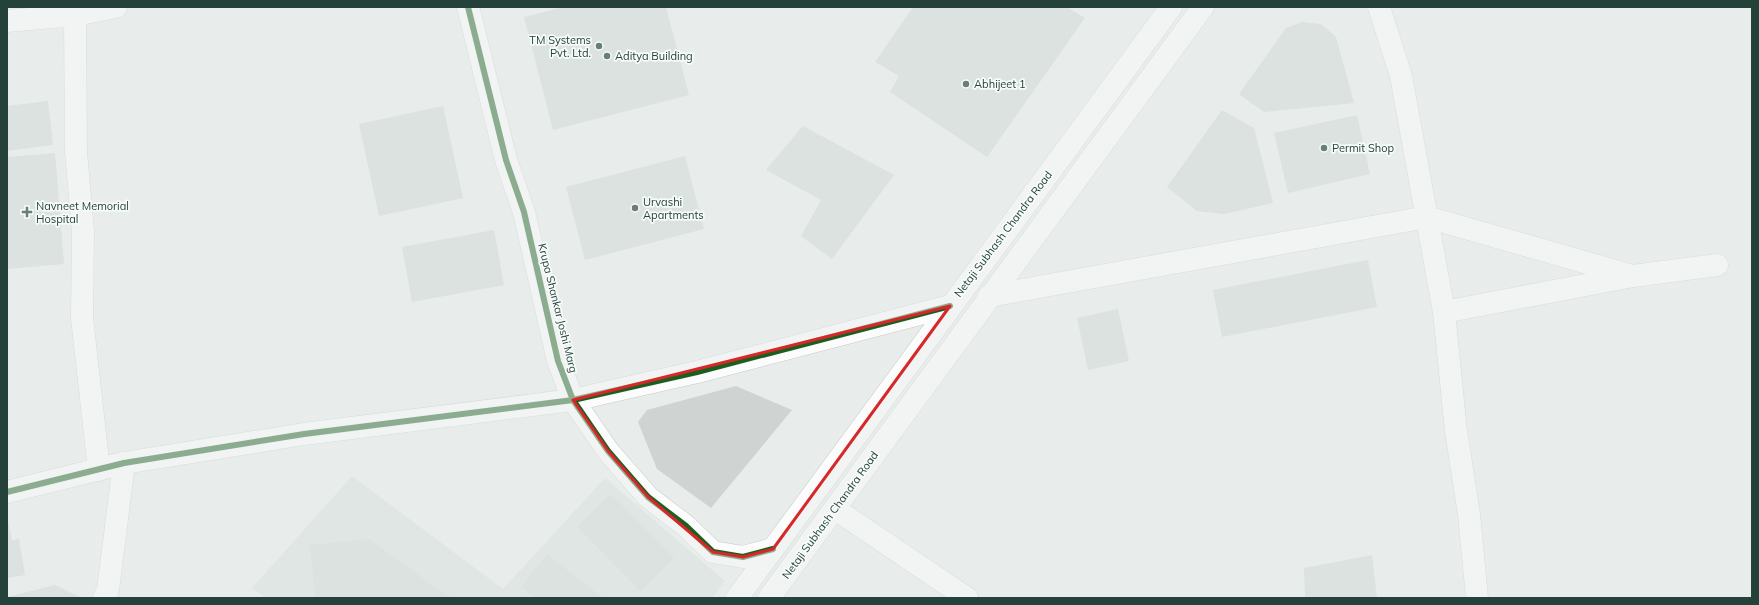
<svg xmlns="http://www.w3.org/2000/svg" width="1759" height="605" viewBox="0 0 1759 605" font-family="Mulish,sans-serif">
<rect width="100%" height="100%" fill="#e8edeb"/>
<path fill="#d6dedb" d="M352 476 503 589 605 478 725 581 712 598H266L252 588Z"/>
<g fill="#cfd4d2">
<path d="M564 7H666L689 95 553 130 524 17Z"/>
<path d="M913 7H1067L1085 18 987 157 890 92 899 76 875 62Z"/>
<path d="M1302 22 1321 24 1336 37 1354 103 1264 112 1239 94 1286 28Z"/>
<path d="M48 101 53 145 7 151V106Z"/>
<path d="M443 106 463 198 379 216 359 124Z"/>
<path d="M1222 110 1254 128 1273 203 1224 214 1197 211 1167 187Z"/>
<path d="M1357 115 1370 174 1288 193 1274 133Z"/>
<path d="M803 126 894 175 832 259 801 236 821 200 766 170Z"/>
<path d="M55 153 64 264 7 269V157Z"/>
<path d="M685 156 704 229 585 260 566 187Z"/>
<path d="M494 230 504 285 412 302 402 247Z"/>
<path d="M1368 260 1377 307 1222 337 1213 290Z"/>
<path d="M1118 309 1129 361 1088 370 1077 318Z"/>
<path d="M736 386 792 410 711 508 657 469 638 422 647 410Z"/>
<path d="M611 494 674 558 640 591 577 527Z"/>
<path d="M8 521 12 540 19 539 25 575 7 578Z"/>
<path d="M369 539 450 598 315 597 310 545Z"/>
<path d="M547 554 603 598H535L521 587Z"/>
<path d="M1372 555 1377 598H1305L1304 568Z"/>
<path d="M55 585 82 598H7V597Z"/>
</g>
<g fill="none" stroke-linecap="round" stroke-linejoin="round">
<defs>
<g id="minor">
<path d="M1379 7 1401 76 1444 312 1456 431 1469 514 1477 598"/>
<path d="M75 15 116 7"/>
<path d="M7 21 75 15 76 152 83 232 82 318 99 470"/>
<path d="M989 296 1427 217 1633 276"/>
<path d="M1444 312 1633 276 1717 265"/>
<path d="M835 509 967 598"/>
<path d="M104 598 108 590 124 463"/>
</g>
<g id="tertiary">
<path d="M468 7 506 160 524 212 558 361 573 400 608 451 648 497 686 526 713 552 743 557 773 549"/>
<path d="M7 492 124 463 304 434 573 400 697 372 950 306"/>
</g>
<g id="secondary">
<path d="M737 598 1171 7"/>
<path d="M769 598 1203 7"/>
</g>
</defs>
<use href="#minor" stroke="#c5cac8" stroke-width="23"/>
<use href="#tertiary" stroke="#c5cac8" stroke-width="23"/>
<use href="#secondary" stroke="#c3cbc8" stroke-width="23"/>
<use href="#minor" stroke="#fcfcfc" stroke-width="22"/>
<use href="#tertiary" stroke="#fcfcfc" stroke-width="22"/>
<use href="#secondary" stroke="#fcfcfc" stroke-width="22"/>
<defs>
<g id="cycleway">
<path d="M468 7 506 160 524 212 558 361 573 400 608 451 648 497 686 526 713 552 743 557 773 549"/>
<path d="M7 492 124 463 304 434 573 400 697 372 950 306"/>
</g>
</defs>
<use href="#cycleway" stroke="#f7fbf9" stroke-width="8"/>
<use href="#cycleway" stroke="#1b5e20" stroke-width="6"/>
</g>
<path d="M0 0H1759V605H0ZM950 306 773 549 743 557 713 552 648 497 608 451 573 400Z" fill="#e8edeb" fill-opacity=".55" fill-rule="evenodd"/>
<path fill="none" stroke="#d62828" stroke-width="3" stroke-linejoin="round" d="M950 306 773 549 743 557 713 552 648 497 608 451 573 400Z"/>
<g fill="#697e78" stroke="#f7fbf9" stroke-width="1.5">
<circle cx="599" cy="46" r="4"/>
<circle cx="607" cy="56" r="4"/>
<circle cx="966" cy="84" r="4"/>
<circle cx="1324" cy="148" r="4"/>
<circle cx="635" cy="208" r="4"/>
<path d="M25 206h4v4h4v4h-4v4h-4v-4h-4v-4h4z"/>
</g>
<g text-anchor="middle" stroke-width="3.5" stroke-linejoin="round" paint-order="stroke">
<g font-size="11" fill="#24423a" stroke="#f7fbf9" text-anchor="start">
<text x="591" y="44" text-anchor="end">TM Systems<tspan x="591" dy="13">Pvt. Ltd.</tspan></text>
<text x="615" y="60">Aditya Building</text>
<text x="974" y="88">Abhijeet 1</text>
<text x="1332" y="152">Permit Shop</text>
<text x="643" y="206">Urvashi<tspan x="643" dy="13">Apartments</tspan></text>
<text x="36" y="210">Navneet Memorial<tspan x="36" dy="13">Hospital</tspan></text>
</g>
<g font-size="11" fill="#24423a" stroke="#f7fbf9">
<text transform="translate(1003 234) rotate(-53)" y="4">Netaji Subhash Chandra Road</text>
<text transform="translate(558 308) rotate(76)" y="4">Krupa Shankar Joshi Marg</text>
<text transform="translate(830 515) rotate(-54)" y="4">Netaji Subhash Chandra Road</text>
</g>
</g>
<rect width="1759" height="605" fill="none" stroke="#24423a" stroke-width="16"/>
</svg>
